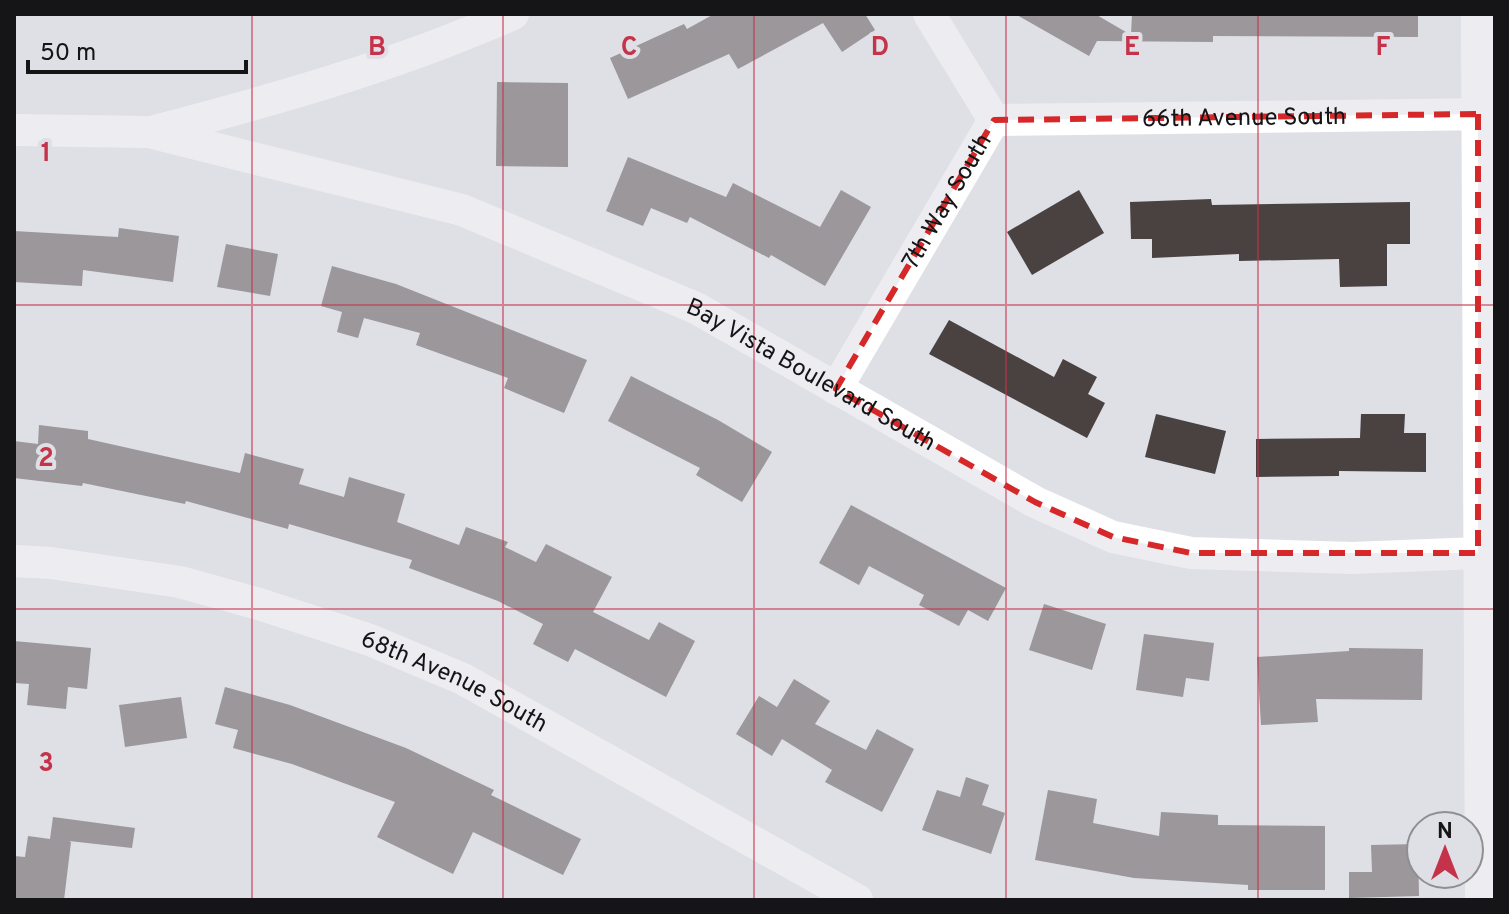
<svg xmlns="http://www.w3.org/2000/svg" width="1509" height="914" viewBox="0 0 1509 914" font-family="Overpass,sans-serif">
<rect width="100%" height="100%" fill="#dfdfe6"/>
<g fill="#494241">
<path d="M714 14H865L875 30 842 52 823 23 738 69 729 54 628 99 610 58 684 24 687 29Z"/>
<path d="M1015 14H1095L1131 35 1132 14H1418V37L1213 36V42L1097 41 1089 56Z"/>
<path d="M497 82 568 83V167L496 166Z"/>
<path d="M628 157 726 197 733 183 820 227 841 190 871 207 825 286 771 255 769 258 690 217 687 223 651 208 643 226 606 211Z"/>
<path d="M1079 190 1104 233 1032 275 1007 232Z"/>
<path d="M1211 199 1212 205 1410 202V244H1387V286L1340 287 1339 259 1239 261V254L1152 258V239H1131L1130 202Z"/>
<path d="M119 228 179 236 173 282 83 270 82 286 14 282V231L118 237Z"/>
<path d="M226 244 278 254 270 296 217 287Z"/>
<path d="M332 266 396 284 587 360 564 413 504 388 508 378 416 345 420 333 364 318 358 338 337 332 342 312 321 306Z"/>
<path d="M949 320 1054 377 1063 359 1097 377 1088 394 1105 403 1087 438 929 354Z"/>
<path d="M631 376 718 420 772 452 742 502 696 475 700 468 608 421Z"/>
<path d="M1156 414 1226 431 1215 474 1145 457Z"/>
<path d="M1361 414H1405L1404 433H1426V472L1339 471V476L1256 477V439L1360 438Z"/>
<path d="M39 425 88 431V439L240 473 245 453 304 469 299 484 344 497 349 477 405 494 397 522 459 545 466 527 508 542 505 547 536 562 546 544 612 577 593 612 649 640 659 622 695 641 666 697 575 649 568 662 533 644 543 624 498 601 409 568 412 560 289 524 288 529 186 501 185 504 83 483 82 486 14 478V441L38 444Z"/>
<path d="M851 505 1006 588 988 621 968 610 959 626 919 605 924 595 869 566 859 585 819 563Z"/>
<path d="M1044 604 1106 624 1092 670 1029 650Z"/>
<path d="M1144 634 1214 643 1209 681 1186 678 1183 697 1136 690Z"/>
<path d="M14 641 91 648 87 689 68 687 66 709 27 705 29 684 14 683Z"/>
<path d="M1349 648 1423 649 1422 700 1316 699 1318 722 1261 725 1257 657 1349 651Z"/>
<path d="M794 679 830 701 815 724 866 750 877 729 914 749 882 812 825 782 832 770 782 739 772 756 736 734 759 696 777 707Z"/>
<path d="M225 687 290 705 406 748 494 790 491 795 581 839 563 875 473 832 453 874 377 837 395 802 292 764 233 748 238 730 215 724Z"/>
<path d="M181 697 187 738 125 747 119 705Z"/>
<path d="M966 777 989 785 982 805 1005 813 991 854 922 830 937 790 960 797Z"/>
<path d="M1048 790 1097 799 1093 823 1159 836 1161 812 1218 815V825L1325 826V890H1248V885L1134 878 1035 860Z"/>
<path d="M53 817 135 828 132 848 69 841 71 842 64 900H14V856L25 857 28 836 50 839Z"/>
<path d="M1418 844 1419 896 1349 898V872H1372L1371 845Z"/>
</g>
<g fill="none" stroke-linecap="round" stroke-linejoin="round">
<g stroke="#fff" stroke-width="32">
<path d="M1477 14 1481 900"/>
<path id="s1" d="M994 120 1495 114"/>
<path id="s2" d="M14 130 149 132 462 210 696 308 1035 502 1113 537 1191 553 1352 558 1478 553"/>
<path d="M155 131C277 99 398 65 513 14"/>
<path id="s3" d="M836 389 994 120 929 14"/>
<path id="s4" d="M14 561 51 563 180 582 259 604 370 640 463 679 857 900"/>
</g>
</g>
<path d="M0 0H1509V914H0ZM1478 114V553H1191L1113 537 1035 502 836 389 994 120Z" fill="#dfdfe6" fill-opacity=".55" fill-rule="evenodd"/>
<path fill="none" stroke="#d62828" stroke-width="6" stroke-dasharray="16 10" stroke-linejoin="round" d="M1478 114V553H1191L1113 537 1035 502 836 389 994 120Z"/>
<path fill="none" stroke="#c4334a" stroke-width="2" stroke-opacity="0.55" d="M252 14V900M503 14V900M754 14V900M1006 14V900M1258 14V900M14 305H1495M14 609H1495"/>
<g text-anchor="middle" stroke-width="8" stroke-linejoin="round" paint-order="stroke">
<g font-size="24" fill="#151517" stroke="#dfdfe6">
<text dy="8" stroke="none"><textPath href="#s1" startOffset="250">66th Avenue South</textPath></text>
<text dy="8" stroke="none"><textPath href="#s3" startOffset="218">7th Way South</textPath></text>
<text dy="8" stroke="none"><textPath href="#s2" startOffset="844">Bay Vista Boulevard South</textPath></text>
<text dy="8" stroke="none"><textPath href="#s4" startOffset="460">68th Avenue South</textPath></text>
</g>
</g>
<g font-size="26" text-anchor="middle" font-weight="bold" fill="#c4334a" stroke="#dfdfe6" stroke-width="8" stroke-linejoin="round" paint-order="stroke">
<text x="377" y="55">B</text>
<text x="629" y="55">C</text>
<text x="880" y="55">D</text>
<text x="1132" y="55">E</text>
<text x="1383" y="55">F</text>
<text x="46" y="161">1</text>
<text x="46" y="466">2</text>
<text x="46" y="771">3</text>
</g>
<rect width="1509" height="914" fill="none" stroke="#151517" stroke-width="32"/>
<g transform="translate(1445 850)"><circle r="38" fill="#dfdfe6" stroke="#8e8e93" stroke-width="2"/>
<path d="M0-6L14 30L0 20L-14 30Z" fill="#c4334a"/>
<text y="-12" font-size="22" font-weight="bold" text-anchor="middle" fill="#151517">N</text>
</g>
<path d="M28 60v12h218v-12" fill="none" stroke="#151517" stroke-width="4"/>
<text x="40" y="60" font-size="24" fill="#151517" stroke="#dfdfe6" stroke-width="6" paint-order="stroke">50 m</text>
</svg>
